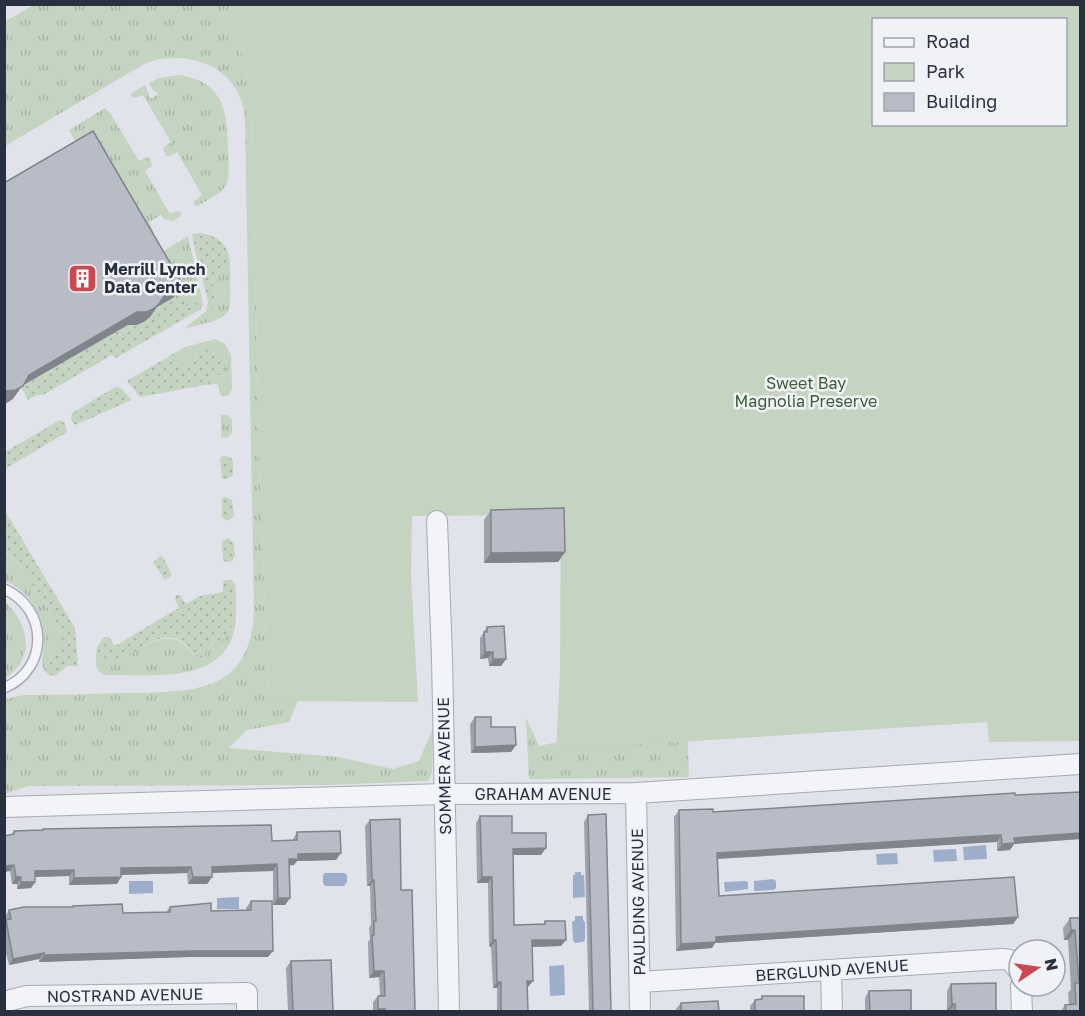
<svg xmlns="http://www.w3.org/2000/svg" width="1085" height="1016" viewBox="0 0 1085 1016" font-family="'Golos Text',sans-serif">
<defs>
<pattern id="grass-tufts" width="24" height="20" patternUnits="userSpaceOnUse" patternTransform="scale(1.5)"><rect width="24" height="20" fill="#c5d3c1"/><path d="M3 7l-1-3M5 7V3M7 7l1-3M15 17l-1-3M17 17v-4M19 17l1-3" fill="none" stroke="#a9b5a7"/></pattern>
<pattern id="garden-dots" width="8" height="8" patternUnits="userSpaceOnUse" patternTransform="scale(1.5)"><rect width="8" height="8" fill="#c5d3c1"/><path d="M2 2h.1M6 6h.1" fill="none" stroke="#a9b5a7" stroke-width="1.8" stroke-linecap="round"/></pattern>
</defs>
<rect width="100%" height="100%" fill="#e0e3e9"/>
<g fill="url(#grass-tufts)">
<path d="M34 5H229L249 83 252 112 258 407 268 700 298 701 289 722 247 730 229 748 338 757 393 769 419 761 433 728 432 773 428 781 326 785 28 786 5 794V699L24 695C58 695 92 694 125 693 191 692 251 695 254 610L245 119C244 109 242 100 237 91 219 59 176 51 144 64L5 146 4 22Z"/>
<path d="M664 5 689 777 529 779 526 718 539 746 645 723Z"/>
<path d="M179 75C222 81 227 109 228 147 228 159 230 172 227 184L221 192 198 206 194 205V201L202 195 177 152 170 156H166L163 148 171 142 143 95 135 98 131 96 132 93 145 85 151 99 158 94 156 91 154 92 149 83 159 78Z"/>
<path d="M105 108 110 113 139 161 146 157 150 159 152 166 145 171 170 214 177 211 181 212V216L173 221 164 219 161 215 149 222 154 232 148 236 86 135 75 141 69 130Z"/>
<path d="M188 236 202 299 188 307 157 255Z"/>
<path d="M230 268C231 322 235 315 184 329L206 311 209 314C219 303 212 292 214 279L222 271Z"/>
<path d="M215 339 225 344 231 355 232 389 229 395 225 396 220 395 218 384 205 385 213 376H220L227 361 222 357 196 354 191 361 180 365 166 358 185 347Z"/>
<path d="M221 415H228L232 420V433L227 438 221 437Z"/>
<path d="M4 551C17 560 26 575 34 587 52 613 75 643 44 670 40 661 43 655 44 646 46 618 31 592 5 581Z"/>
<path d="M236 588C235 602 238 621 233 635 217 685 148 674 106 675 96 673 96 666 96 657 129 675 163 609 193 655L209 648 214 642 223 639 232 624 233 593Z"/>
<path d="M5 602C29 624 36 659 5 678Z"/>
</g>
<path fill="#c5d3c1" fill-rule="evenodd" d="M229 5H1080V741L989 742 987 722 556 750 560 672 561 515 412 516 411 576 418 702 268 701 258 407 252 112 249 83ZM874 20H1066V124H874Z"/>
<g fill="url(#garden-dots)">
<path d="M199 233C220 235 231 247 230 268L222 271 214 279C212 292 219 304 209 314L206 311 208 302 194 246 192 234Z"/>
<path d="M157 255 188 307 202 299 203 305 201 309 116 358 112 355 43 395H37L28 400 21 387 128 325C148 327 145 319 156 308 160 304 168 301 173 298Z"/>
<path d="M210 346C218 350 226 358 228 367 224 374 221 376 213 376L205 385 140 397 127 381 166 358C194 374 188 353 210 346Z"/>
<path d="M117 386 122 389 132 400 75 425 71 420 72 413Z"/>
<path d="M60 420 65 423 67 432 5 469V452Z"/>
<path d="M222 456 230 457 233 461V475L227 479H222L220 459Z"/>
<path d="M226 497 232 500 234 516 227 521 222 517V498Z"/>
<path d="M4 509 75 628 78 666H67L56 676 49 675 44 670C74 642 53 614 34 587 26 575 17 560 5 551Z"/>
<path d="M228 538 234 544 235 555 232 561 226 562 223 560 222 541Z"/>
<path d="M160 556 163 557 172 575 165 580 153 562Z"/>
<path d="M225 580H232L236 586 233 593 232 624 229 633 223 639 212 643 202 657H196C190 651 187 644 179 640 151 626 126 674 96 657L97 647 104 637H109L115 646 179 608 175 599 176 595H180L186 604 200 596 223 592V583Z"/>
</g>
<g fill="#9caec9">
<path d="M986 845 987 859 964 860 963 847Z"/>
<path d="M956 849 957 861 934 862 933 850Z"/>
<path d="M897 853 898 864 877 865 876 854Z"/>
<path d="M575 872H581V875H584L585 897 573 898V875H575Z"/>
<path d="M325 873H344L347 875V882L344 886H325L323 883V875Z"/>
<path d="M773 879 776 881V888L773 890 754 891V881Z"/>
<path d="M129 881H153V893L129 894Z"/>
<path d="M745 881 748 882V889L725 892 724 882Z"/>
<path d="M239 897V909H217V898Z"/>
<path d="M575 916H583V920L585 922V940L583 942 575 943 573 940 572 922 575 920Z"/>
<path d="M564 965 565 995 550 996 549 966Z"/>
</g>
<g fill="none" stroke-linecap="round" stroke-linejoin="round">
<defs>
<path id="service" d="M4 589C48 608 50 669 4 688"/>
<g id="minor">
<path d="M437 521 442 658 449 1012"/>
<path d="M636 793 640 1012"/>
<path d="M4 807 444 794 636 793 1080 764"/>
<path d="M831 970 832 1012"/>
<path d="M640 982 1002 959 1010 960 1019 971"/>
<path d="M1021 986 1022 1012"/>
<path d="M4 1004 11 1000 27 996 247 993V1012"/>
</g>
</defs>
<use href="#service" stroke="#a5aab3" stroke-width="12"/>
<use href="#minor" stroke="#a5aab3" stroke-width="22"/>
<use href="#service" stroke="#f3f4f7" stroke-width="9"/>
<use href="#minor" stroke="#f3f4f7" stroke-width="20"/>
</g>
<g fill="#9ea2aa">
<path d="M491 510 565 552 558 562 484 563V520Z"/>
<path d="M487 627 506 659 501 666H489L488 658 480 659V638Z"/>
<path d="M475 717 491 727 516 745 511 752 471 753 470 724Z"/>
<path d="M1080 792V839L1014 844 1010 850 997 851V842H992L718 859 719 896 1018 917 1013 924 715 943 712 948 676 951 674 817 679 810 713 812Z"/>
<path d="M588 815 611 1011H589L584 822Z"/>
<path d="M480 816 512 833 541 855H513L514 925 543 924 545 921 561 946 532 947 528 987H527L528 1011H497V988H493L491 947 489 946 488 883H477L476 823Z"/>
<path d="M370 820 401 890 415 1011H373V1002L378 996H380L379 977 369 978 368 942 370 939 369 928 371 925 370 886H367L365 826Z"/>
<path d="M43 829 272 841 293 840V839L297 832 336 860 297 861 294 865H289L290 898 285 905H273V871L212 873V877L207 884H188L187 873 121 875 117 884 69 885V876L35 877V882L31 888 17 889V884H12L10 871 4 872V836L11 835 14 831 42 830Z"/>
<path d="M251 901 268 957H188L39 962V959L9 965 4 945V922L5 920V917L9 910 72 907 73 906 123 913 166 912 170 907 211 911 246 910V908Z"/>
<path d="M1070 918H1080V1011H1061L1065 1005H1069L1068 993 1071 989 1068 940H1064L1063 928Z"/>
<path d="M291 961 333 1011H288L286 968Z"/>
<path d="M951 984 996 1011H950V1010H947V991Z"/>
<path d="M869 991 911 1011H865V998Z"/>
<path d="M762 996 804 1011H750V1006L755 1000 760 999Z"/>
<path d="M681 1003 719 1011H676V1009Z"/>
</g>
<g fill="#81848b">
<path d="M183 285 173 298 157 307 150 317 144 322 137 325H128L22 386 13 399 7 403H4V391L29 375Z"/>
<path d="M565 552 558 562 484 563 491 553Z"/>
<path d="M485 652H493L488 658 480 659Z"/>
<path d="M493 659H506L501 666H489Z"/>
<path d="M516 745 511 752 471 753 475 747Z"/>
<path d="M1080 833V839L1014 844 1010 850 997 851 1002 844 1014 838Z"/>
<path d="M1001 835 997 842 713 859 717 853Z"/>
<path d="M546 848 541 855H508L513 849Z"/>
<path d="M341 853 336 860 297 861 294 865 285 866 289 859 298 854Z"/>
<path d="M277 864 273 871 207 873 212 867Z"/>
<path d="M14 865 10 871 4 872V866Z"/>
<path d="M191 867 187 873 117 875 121 868Z"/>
<path d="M74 870 69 876 30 877 35 871Z"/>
<path d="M16 877H21L17 884H12Z"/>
<path d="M121 877 117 884 69 885 74 878Z"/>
<path d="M193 877H212L207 884H188Z"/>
<path d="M482 877H492L488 883H477Z"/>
<path d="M372 880H374L370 886H367Z"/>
<path d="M21 882H35L31 888 17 889Z"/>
<path d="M278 898H290L285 905H273Z"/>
<path d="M1018 917 1013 924 715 943 712 948 676 951 681 944 716 937Z"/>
<path d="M1071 930H1075L1068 940H1064Z"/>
<path d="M493 940H496L491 947 489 946Z"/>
<path d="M532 940H566L561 946 527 947Z"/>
<path d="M193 951H273L268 957H188L39 962 44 955Z"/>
<path d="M44 953 39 959 9 965 13 959Z"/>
<path d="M374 971H384L379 977 369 978Z"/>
<path d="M527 981H533L528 987H523Z"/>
<path d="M497 982H501L497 988H493Z"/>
<path d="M952 1004H955L950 1010H947Z"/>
<path d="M378 1009H385L383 1011H376Z"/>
</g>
<g fill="#b8bcc6" stroke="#81848b" stroke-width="1.5">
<path d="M93 131 183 285 164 296 159 304 153 309 146 312H137L29 375 23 386 16 390 4 391V183Z"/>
<path d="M564 508 565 552 491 553V510Z"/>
<path d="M504 626 506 659H493V652H485L484 632H487V627Z"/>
<path d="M475 717H491V727H515L516 745 475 747Z"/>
<path d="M1080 792V833L1014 838 1015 843 1002 844 1001 835H997L717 853 719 896 1014 877 1018 917 716 937V942L681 944 679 810 713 809V812L1015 793V795Z"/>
<path d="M606 814 611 1011H593L588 815Z"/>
<path d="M480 816H512V833H546V848L513 849 514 925 545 924V921H565L566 940H532L533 981H527L528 1011H501V982H497L496 940H493L492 877H482Z"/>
<path d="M400 819 401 890H412L415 1011H385V1009H378V996H385L384 971H374L372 936 374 935V921H376L374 880H372L370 820Z"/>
<path d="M271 825 272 841 297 840V832L340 831 341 853 298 854V859H289L290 898H278L277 864 212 867V877H193L191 867 121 868V877L74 878V870L35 871V882H21V877H16L14 865 4 866V836L14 834V831L43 830V829Z"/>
<path d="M251 901H272L273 951H193L44 955V953L13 959 6 920 11 919 9 910 24 907H73V906L122 904 123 913 170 912V907L211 903V911L251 910Z"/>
<path d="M1070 918H1080V1011H1066L1065 1005 1076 1004 1075 983H1079L1075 930H1071Z"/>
<path d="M331 960 333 1011H293L291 961Z"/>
<path d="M996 983V1011H955V1004H952L951 984Z"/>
<path d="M911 990V1011H870L869 991Z"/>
<path d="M762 996H804V1011H755V1000L762 999Z"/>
<path d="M718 1001 719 1011H681V1003Z"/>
</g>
<defs>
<symbol id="building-square" viewBox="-11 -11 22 22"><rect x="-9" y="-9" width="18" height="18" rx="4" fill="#cd4751" stroke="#f0f2f6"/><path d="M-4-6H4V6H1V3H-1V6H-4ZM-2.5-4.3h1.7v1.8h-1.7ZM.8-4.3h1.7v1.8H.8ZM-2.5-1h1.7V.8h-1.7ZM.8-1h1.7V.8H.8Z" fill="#fff"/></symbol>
</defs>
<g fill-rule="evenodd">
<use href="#building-square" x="66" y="262" width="33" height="33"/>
</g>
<g text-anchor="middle" stroke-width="5" stroke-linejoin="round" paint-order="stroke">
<g font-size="16" font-weight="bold" fill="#293040" stroke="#f0f2f6" text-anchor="start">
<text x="104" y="275">Merrill Lynch<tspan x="104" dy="18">Data Center</tspan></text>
</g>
<g font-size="16" fill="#3b5c36" stroke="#f0f2f6">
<text x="806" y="389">Sweet Bay<tspan x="806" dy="18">Magnolia Preserve</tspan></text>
</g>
<g font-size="16" fill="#293040" stroke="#f0f2f6">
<text transform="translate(444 766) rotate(-91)" y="6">SOMMER AVENUE</text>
<text x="543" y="800">GRAHAM AVENUE</text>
<text transform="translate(638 902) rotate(-91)" y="6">PAULDING AVENUE</text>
<text transform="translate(832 970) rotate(-4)" y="6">BERGLUND AVENUE</text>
<text transform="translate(125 995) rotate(-1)" y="6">NOSTRAND AVENUE</text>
</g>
</g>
<rect width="1085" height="1016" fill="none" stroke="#293040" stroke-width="12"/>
<rect x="872" y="18" width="195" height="108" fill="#f0f2f6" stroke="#a0a4ad" stroke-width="1.5"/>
<rect x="884" y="38" width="30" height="9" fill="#f3f4f7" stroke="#a0a4ad" stroke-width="1.5"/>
<text x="926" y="48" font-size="18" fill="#293040">Road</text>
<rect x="884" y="63" width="30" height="18" fill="#c5d3c1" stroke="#a0a4ad" stroke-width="1.5"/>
<text x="926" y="78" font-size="18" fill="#293040">Park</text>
<rect x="884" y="93" width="30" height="18" fill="#b8bcc6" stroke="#a0a4ad" stroke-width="1.5"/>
<text x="926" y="108" font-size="18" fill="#293040">Building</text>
<g transform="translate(1037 968) rotate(77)"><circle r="28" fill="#f0f2f6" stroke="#a0a4ad" stroke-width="1.5"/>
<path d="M0-4.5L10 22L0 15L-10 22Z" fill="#cd4751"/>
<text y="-9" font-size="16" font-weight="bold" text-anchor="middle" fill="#293040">N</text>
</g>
</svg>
